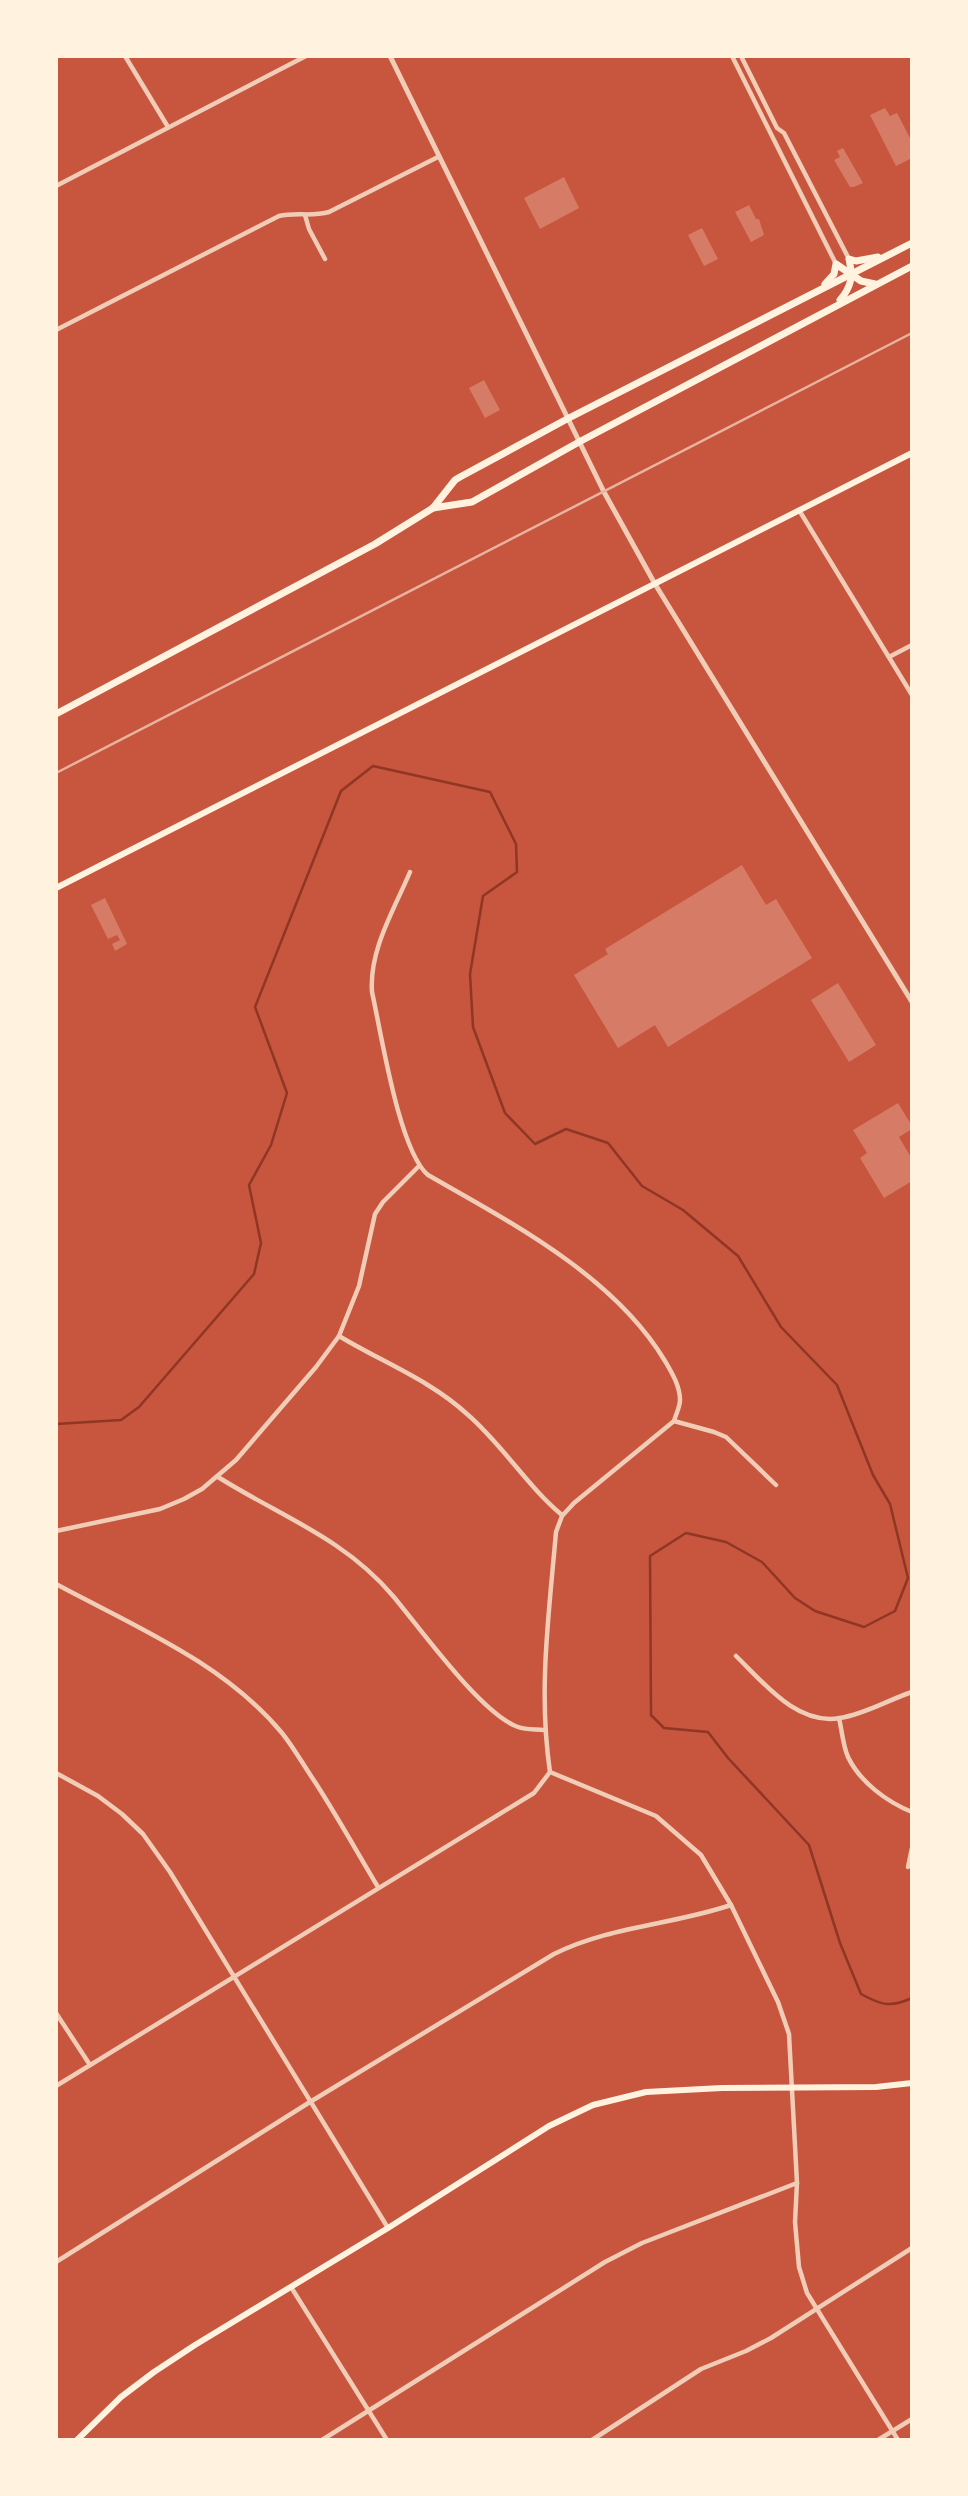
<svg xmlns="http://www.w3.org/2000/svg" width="968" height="2496" viewBox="0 0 968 2496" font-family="Lato,sans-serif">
<rect width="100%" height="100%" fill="#c8553d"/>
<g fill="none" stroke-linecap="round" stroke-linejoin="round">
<path stroke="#8f3625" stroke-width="2.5" d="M56 1424 121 1420 139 1407 254 1274 261 1243 249 1185 271 1145 287 1093 255 1007 341 791 373 766 490 792 516 844 517 872 483 896 470 974 473 1027 505 1113 535 1144 566 1129 608 1143 642 1186 683 1210 738 1256 781 1327 837 1385 873 1475 890 1504 908 1578 895 1611 864 1627 815 1611 795 1598 762 1562 726 1542 686 1533 650 1556 651 1715 664 1728 708 1732 728 1758 809 1845 840 1943 861 1994C881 2005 890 2008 912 1998"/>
</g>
<g fill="#d67c66">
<path d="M885 108 890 116 897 113 912 142V158L896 166 870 115Z"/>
<path d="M843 148 863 183 854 187H850L834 160 840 157 837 151Z"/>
<path d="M564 177 579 208 540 229 524 198Z"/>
<path d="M749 205 756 219H759L764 235 751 242 735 212Z"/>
<path d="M702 228 718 259 704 266 688 235Z"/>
<path d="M484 380 500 410 485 418 469 388Z"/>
<path d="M742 865 766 905 776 899 812 958 668 1047 655 1025 618 1048 574 975 608 954 605 949Z"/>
<path d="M105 898 127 944 115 951 112 944 120 940 117 935 108 939 91 905Z"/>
<path d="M838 983 876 1045 849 1062 811 1000Z"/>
<path d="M898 1103 912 1126V1129L899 1137 912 1159V1181L884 1198 860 1158 867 1153 853 1130Z"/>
</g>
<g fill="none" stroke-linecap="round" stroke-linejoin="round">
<g stroke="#f1ccb7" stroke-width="4.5">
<path d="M125 56 168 127"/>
<path d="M732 56 836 264"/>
<path d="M741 56 777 128 784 133 849 259"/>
<path d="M56 186 306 56"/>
<path d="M305 215 309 229 325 259"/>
<path d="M56 330 279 216C296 212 312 217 329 212L438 157"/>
<path d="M799 510 912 695"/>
<path d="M889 657 912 645"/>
<path d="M410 872C394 910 369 950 372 992 381 1032 399 1151 428 1175 512 1223 614 1276 665 1361 672 1373 680 1386 680 1400 680 1407 676 1414 674 1421L574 1503 562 1516 556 1532C549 1614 538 1691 550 1772L656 1816 701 1855 731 1905 778 2002 789 2034 797 2183 795 2222 799 2267 807 2293 898 2440"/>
<path d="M339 1336C382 1362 430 1380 467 1414 502 1444 527 1486 562 1515"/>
<path d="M674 1421 714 1432 726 1437 776 1485"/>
<path d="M218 1477C280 1516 344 1538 393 1596 420 1628 481 1714 518 1727 526 1730 536 1729 544 1730"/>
<path d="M56 1531 160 1509 184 1499 202 1489 236 1460 316 1367 339 1336 359 1286 375 1214 383 1202 418 1167"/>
<path d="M56 1584C134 1626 224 1663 282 1733 294 1748 304 1766 315 1782 337 1816 357 1852 378 1887"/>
<path d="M736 1656C764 1683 797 1726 840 1718 865 1714 888 1700 912 1692"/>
<path d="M839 1718C842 1731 843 1746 848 1757 860 1782 887 1802 912 1812"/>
<path d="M56 1773 98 1796 122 1814 143 1834 170 1872 388 2228"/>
<path d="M908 1867 912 1848"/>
<path d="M56 2013 90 2065"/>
<path d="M56 2086 534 1793 550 1772"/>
<path d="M56 2262 310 2102 554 1954C610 1926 672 1925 731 1905"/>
<path d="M291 2287 387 2440"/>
<path d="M322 2440 605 2262 642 2243 797 2183"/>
<path d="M592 2440 701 2369 746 2351 771 2338 912 2248"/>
<path d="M878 2440 912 2419"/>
</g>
<path stroke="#f1ccb7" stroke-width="5" d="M390 56 604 492 655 584 912 1002"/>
<g stroke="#fff3e0" stroke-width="6">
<path d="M56 888 912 453"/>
<path d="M77 2440 121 2397 154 2372 195 2345 388 2228 549 2126 593 2105 646 2092 722 2088 876 2087 912 2083"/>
</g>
<g stroke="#fff3e0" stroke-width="7">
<path d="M825 284 834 274 836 264 861 281 875 284"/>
<path d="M840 300C852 286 853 276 849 259L856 261 878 257"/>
<path d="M433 508 472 502 579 442 912 266"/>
<path d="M56 714 375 544 433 508 455 480 460 477 567 419 912 243"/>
</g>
<path stroke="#e9b49f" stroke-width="2.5" d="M56 773 912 333"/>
</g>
<rect width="968" height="2496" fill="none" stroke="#fff3e0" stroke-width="116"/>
</svg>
